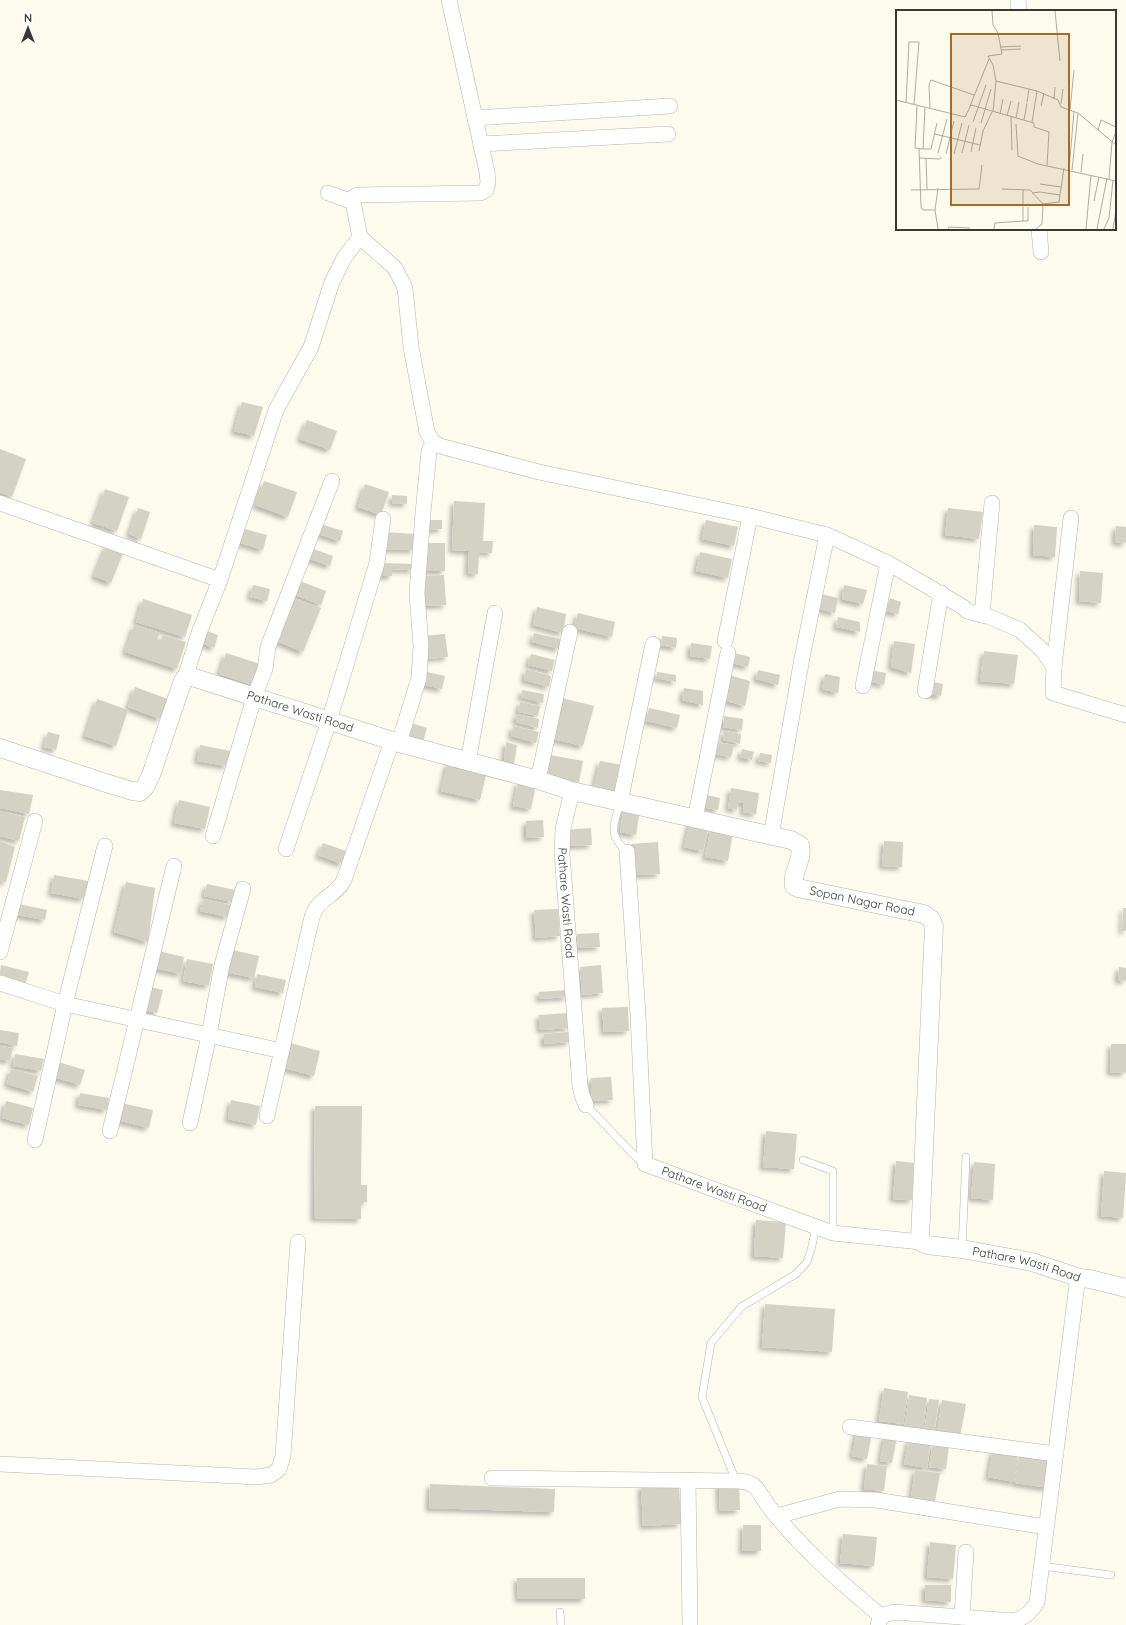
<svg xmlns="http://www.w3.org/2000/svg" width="1126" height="1625" viewBox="0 0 1126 1625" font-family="Quicksand,sans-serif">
<defs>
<filter id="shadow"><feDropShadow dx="-3.5" dy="3.5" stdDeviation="2" flood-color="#0004"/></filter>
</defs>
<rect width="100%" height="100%" fill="#fdfaee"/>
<g fill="#d4d1c5" filter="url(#shadow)">
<path d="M242 402 263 407 254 436 234 431Z"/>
<path d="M307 420 337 431 330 450 300 439Z"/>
<path d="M0 449 26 459 12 497 0 492Z"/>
<path d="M264 481 297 492 288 517 255 505Z"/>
<path d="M365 484 389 492 381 515 358 507Z"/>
<path d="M105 489 129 497 117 531 93 523Z"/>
<path d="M392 495 407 496V504L392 503Z"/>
<path d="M454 501 485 503 483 541H493L492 553 479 552 478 574 468 573 469 551 452 550Z"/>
<path d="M138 508 150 512 141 539 129 534Z"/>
<path d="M948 508 983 512 979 539 945 535Z"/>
<path d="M425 520H442V529L425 530Z"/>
<path d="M706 520 738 527 734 546 702 539Z"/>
<path d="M321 524 343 531 340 541 318 534Z"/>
<path d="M1034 525 1057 527 1055 557 1033 555Z"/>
<path d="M1116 526 1126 527V543L1115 542Z"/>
<path d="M241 528 267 535 263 550 237 542Z"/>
<path d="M385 532 414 534V550L384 549Z"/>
<rect x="426" y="543" width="19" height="28"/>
<path d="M107 544 124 551 111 583 94 576Z"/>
<path d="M311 548 333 556 330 566 307 558Z"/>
<path d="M700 552 732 559 728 578 696 571Z"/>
<path d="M382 563 413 564V570L392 569V576H382Z"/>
<path d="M1080 571 1103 573 1101 603 1079 601Z"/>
<path d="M444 575 446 605 422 606 421 576Z"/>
<path d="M297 580 326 591 321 605 292 594Z"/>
<path d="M253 585 270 589 267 601 250 597Z"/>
<path d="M844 585 867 590 863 604 842 599Z"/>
<path d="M821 594 838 598 835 613 819 609Z"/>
<path d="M291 597 321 608 303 652 274 640Z"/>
<path d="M890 598 901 602 898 614 886 611Z"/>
<path d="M143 599 192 615 185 637 136 622Z"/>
<path d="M537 607 566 614 563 633 533 625Z"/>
<path d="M578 613 615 622 612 637 574 628Z"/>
<path d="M838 617 860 622V632L836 627Z"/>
<path d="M134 625 160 633 157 639 161 640 163 635 186 642 177 669 125 652Z"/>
<path d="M204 630 218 635 214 648 199 642Z"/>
<path d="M534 633 561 639 559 649 532 642Z"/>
<path d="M445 634 448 657 427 659 425 636Z"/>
<path d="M662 636 677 638 676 648 661 645Z"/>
<path d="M894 641 915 644 911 673 891 667Z"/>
<path d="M691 643 712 646 710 659 690 656Z"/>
<path d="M984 651 1018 655 1014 684 980 681Z"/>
<path d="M226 653 260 664 253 685 219 674Z"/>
<path d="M734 653 750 657 748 667 732 663Z"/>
<path d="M531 654 555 660 552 671 528 665Z"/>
<path d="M526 669 551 676 549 687 524 680Z"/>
<path d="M758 670 780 675 778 685 756 679Z"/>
<path d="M871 670 886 673 884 685 868 681Z"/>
<path d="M423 671 445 676 442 689 420 684Z"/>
<path d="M657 672 676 675V682L656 678Z"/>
<path d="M825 674 840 677 838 693 822 689Z"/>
<path d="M729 675 750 681 745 706 723 700Z"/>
<path d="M932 682 943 684 941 696 930 694Z"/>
<path d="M135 687 168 699 160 719 128 707Z"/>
<path d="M684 688 703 691V705L682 700Z"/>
<path d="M522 690 544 694 543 703 521 697Z"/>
<path d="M562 698 594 706 583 746 552 739Z"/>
<path d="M97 699 128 710 116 746 85 736Z"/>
<path d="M520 702 540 706 538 716 518 712Z"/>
<path d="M649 708 680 715 677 728 646 721Z"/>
<path d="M516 714 539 719 538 728 516 722Z"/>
<path d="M724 716 743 719 742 730 723 727Z"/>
<path d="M408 722 427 728 422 745 402 739Z"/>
<path d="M513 726 539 732 536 743 511 736Z"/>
<path d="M724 731 741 734 740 744 723 740Z"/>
<path d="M48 732 60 735 56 750 44 747Z"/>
<path d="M506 742 517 745 514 764 504 761Z"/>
<path d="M717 742 734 745 731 757 714 754Z"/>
<path d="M200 745 230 751 227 766 197 761Z"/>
<path d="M742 749 754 752 752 760 740 757Z"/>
<path d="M760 753 772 755 771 763 758 761Z"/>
<path d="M550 755 583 761 579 782 546 776Z"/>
<path d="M600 761 622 765 616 792 594 787Z"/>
<path d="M448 762 487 771 480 800 441 791Z"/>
<path d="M518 782 536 785 531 809 513 806Z"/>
<path d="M731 788 759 793 756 814 743 812 744 803 738 802 737 810 728 808Z"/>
<path d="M0 790 33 795 29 814 0 808Z"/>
<path d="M703 794 720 798 718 810 701 807Z"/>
<path d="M179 800 210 807 205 829 174 823Z"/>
<path d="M624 807 640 809 636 835 620 832Z"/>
<path d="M0 811 25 817 19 841 0 836Z"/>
<path d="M543 820 544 837 526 838V821Z"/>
<path d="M690 821 709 825 703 851 684 847Z"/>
<path d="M711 827 733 832 728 861 705 857Z"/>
<path d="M591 828 592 845 565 846 564 830Z"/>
<path d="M0 841 15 847 6 882 0 881Z"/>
<path d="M884 841 903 842 902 867 882 866Z"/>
<path d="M658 842 660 874 633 875 631 844Z"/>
<path d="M323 843 346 851 342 864 318 855Z"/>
<path d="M54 875 88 881 84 899 51 893Z"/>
<path d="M126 882 155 888 148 942 114 932Z"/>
<path d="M207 884 235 890 232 902 204 896Z"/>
<path d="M203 899 231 905 228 917 200 911Z"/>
<path d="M19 904 47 910 45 920 17 915Z"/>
<path d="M1123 908H1126V931H1122Z"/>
<path d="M558 909 560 936 536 938 534 910Z"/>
<path d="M599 933 600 947 578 948 577 934Z"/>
<path d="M228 949 259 956 254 978 224 972Z"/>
<path d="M158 951 184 957 181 974 154 968Z"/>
<path d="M187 959 213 964 209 986 183 981Z"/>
<path d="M1 965 29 972 25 985 0 978Z"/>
<path d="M601 965 603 993 582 995 580 967Z"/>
<path d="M1119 967 1126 968V981L1118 980Z"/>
<path d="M257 974 286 980 283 993 255 987Z"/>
<path d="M147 986 163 990 157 1013 141 1009Z"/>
<path d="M567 990 568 997 539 999V992Z"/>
<path d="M628 1007 629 1031 604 1032 602 1008Z"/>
<path d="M568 1013 569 1028 540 1030 539 1015Z"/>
<path d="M0 1030 19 1033 17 1046 0 1042Z"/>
<path d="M569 1032 570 1042 544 1044V1034Z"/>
<path d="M286 1042 320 1051 314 1076 280 1067Z"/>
<path d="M1111 1044H1126V1073L1110 1072Z"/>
<path d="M0 1046 13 1048 10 1061 0 1059Z"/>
<path d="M15 1054 44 1059 41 1071 13 1066Z"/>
<path d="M58 1062 85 1070 80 1085 53 1077Z"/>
<path d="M11 1069 38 1076 33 1092 7 1084Z"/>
<path d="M611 1077 613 1100 592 1101 591 1078Z"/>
<path d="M80 1093 109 1098 107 1110 78 1105Z"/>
<path d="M231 1100 260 1106 256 1125 228 1119Z"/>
<path d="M6 1101 33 1108 29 1125 2 1118Z"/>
<path d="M121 1103 153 1110 149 1128 117 1120Z"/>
<path d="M315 1106H362L361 1185H367V1202H361V1219L314 1218Z"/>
<path d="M766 1131 797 1134 794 1169 763 1167Z"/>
<path d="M896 1161 914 1163 912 1200 893 1199Z"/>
<path d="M974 1162 995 1164 993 1200 971 1198Z"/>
<path d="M1104 1171 1126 1173 1123 1218 1101 1216Z"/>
<path d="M756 1220 786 1222 783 1258 754 1256Z"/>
<path d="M765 1304 835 1309 832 1352 762 1347Z"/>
<path d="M884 1388 908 1392 903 1424 879 1421Z"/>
<path d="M909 1395 927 1398 923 1431 904 1428Z"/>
<path d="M929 1399 939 1400 934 1433 924 1432Z"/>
<path d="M942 1400 966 1404 960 1437 937 1434Z"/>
<path d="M857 1430 872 1433 867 1459 852 1456Z"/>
<path d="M885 1435 897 1437 892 1463 880 1461Z"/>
<path d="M909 1439 931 1442 927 1468 904 1464Z"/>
<path d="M933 1443 949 1445 946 1469 929 1467Z"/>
<path d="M993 1450 1018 1454 1014 1482 988 1477Z"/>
<path d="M1019 1454 1053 1459 1049 1488 1015 1483Z"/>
<path d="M867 1464 887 1466 884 1491 864 1489Z"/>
<path d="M915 1470 940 1473 935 1502 911 1498Z"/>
<path d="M719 1483H739L740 1510 720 1511Z"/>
<path d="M430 1484 555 1489 554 1512 429 1508Z"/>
<path d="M679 1484 681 1524 643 1526 641 1486Z"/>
<path d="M743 1525H761V1551H742Z"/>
<path d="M843 1534 877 1537 874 1566 840 1563Z"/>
<path d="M930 1542 956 1545 953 1579 927 1577Z"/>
<path d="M517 1578H585V1599H518Z"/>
<path d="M925 1585H951V1602L925 1600Z"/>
</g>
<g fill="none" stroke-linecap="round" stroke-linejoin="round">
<defs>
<g id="service">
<path d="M620 802C614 826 607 833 627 852"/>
<path d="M586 1105 636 1157 645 1164"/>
<path d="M803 1160 833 1171V1233"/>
<path d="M962 1249 966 1157"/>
<path d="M736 1481 702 1397 711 1343 741 1307 796 1274 807 1262 811 1250 816 1227"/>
<path d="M1041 1566 1111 1575"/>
<path d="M560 1612 561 1625"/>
</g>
<g id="minor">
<path d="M449 0 487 172 488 183 486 190 480 193 358 195 354 197 353 202 360 237 395 268 405 288 411 347 427 432 433 442 440 446 539 472 750 516 827 535 888 563 963 607 967 611 990 617 1020 630 1042 650 1054 667 1053 693 1126 715"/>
<path d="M1018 0 1019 11"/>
<path d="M475 118 670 106"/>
<path d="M481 144 668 134"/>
<path d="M328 193 353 202"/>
<path d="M1039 229 1041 252"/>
<path d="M0 503 220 580"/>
<path d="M982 615 992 503"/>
<path d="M725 641 750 516"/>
<path d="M1054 667 1071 518"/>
<path d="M185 678 199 633 220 580 276 410 311 347 332 282 344 258 360 237"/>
<path d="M863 686 888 563"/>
<path d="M925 691 941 593"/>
<path d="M399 743 419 678 421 646 417 593 423 513 429 451 433 442"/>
<path d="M468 762 495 613"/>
<path d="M538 780 570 632"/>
<path id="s1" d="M572 791 563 829 562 854 580 1086 582 1095 586 1105"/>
<path d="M620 802 653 644"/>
<path d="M695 819 728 653"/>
<path d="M213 836 254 698 265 669 268 647 332 481"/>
<path d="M771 836 802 658 827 535"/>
<path d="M286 849 329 721 377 563 383 519"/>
<path id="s2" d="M627 852 638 1015 645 1164 833 1233 921 1242"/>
<path d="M0 952 35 821"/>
<path d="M0 983 65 1004 282 1051"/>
<path d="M267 1116 311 921C312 916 314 911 317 907 325 896 337 894 344 880L392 741"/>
<path d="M190 1123 209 1035 222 965 243 889"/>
<path d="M110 1131 174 866"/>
<path d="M35 1140 65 1004 105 846"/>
<path d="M850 1427 1056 1454"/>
<path d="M0 1464 257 1477 271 1475 279 1469 283 1456 298 1242"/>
<path d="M492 1478 736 1481C758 1481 757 1491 769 1507 802 1549 840 1582 881 1616"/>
<path d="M688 1480 690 1625"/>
<path d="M777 1516 840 1499 876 1500 1046 1527"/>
<path d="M962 1617 966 1552"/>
<path d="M878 1625 881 1616 894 1612 1014 1621C1026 1617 1031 1612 1037 1602L1077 1284 1080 1278"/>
</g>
<g id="tertiary">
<path id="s3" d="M0 748 106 783 132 791 140 792 145 787 151 775 182 683 185 678 192 677 399 743 538 780 572 791 791 840 800 845C804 860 791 872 794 886L798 888 924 914 931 919 934 926 920 1238 921 1242 927 1245 962 1249 1032 1262 1080 1278 1090 1279 1126 1288"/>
</g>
</defs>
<use href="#service" stroke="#b7b4a9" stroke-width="8"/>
<use href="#minor" stroke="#b7b4a9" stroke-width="16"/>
<use href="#tertiary" stroke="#b7b4a9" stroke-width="19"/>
<use href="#service" stroke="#fff" stroke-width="7"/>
<use href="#minor" stroke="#fff" stroke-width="15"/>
<use href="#tertiary" stroke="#fff" stroke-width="18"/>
</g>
<g text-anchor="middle" stroke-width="4" stroke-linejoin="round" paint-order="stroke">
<g font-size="12" fill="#393833" stroke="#fff">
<text dy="4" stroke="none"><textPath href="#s3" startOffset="391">Pathare Wasti Road</textPath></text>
<text dy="4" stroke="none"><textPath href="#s3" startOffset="1021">Sopan Nagar Road</textPath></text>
<text dy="4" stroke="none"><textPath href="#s1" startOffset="113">Pathare Wasti Road</textPath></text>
<text dy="4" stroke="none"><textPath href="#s2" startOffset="386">Pathare Wasti Road</textPath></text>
<text dy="4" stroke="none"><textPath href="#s3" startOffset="1525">Pathare Wasti Road</textPath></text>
</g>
</g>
<g transform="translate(896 10)">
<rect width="220" height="220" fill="#fdfaee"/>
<path fill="none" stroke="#afaca3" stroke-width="1" d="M96 1 97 15 102 23 106 44 92 46 97 55 100 71 141 81 162 90 165 97 182 103 220 135M159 1 164 51M105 37 125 36M105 40 125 39M158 89 159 77M0 90 69 107 75 95 138 113V117L153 122 151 155M131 92 133 79M10 93 13 32H23L18 95M165 94 167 79M21 96 19 138 27 139 29 98M74 96 93 49M145 96 148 83M34 99 33 75 35 70 78 85M174 100 178 60M97 102 100 71M104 104 107 89M111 106 115 91M115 107 116 140M120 108 123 92M128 110 131 93M77 112 90 75M136 112 141 81M85 113 95 79M120 114 122 146 142 154 220 171M202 120 205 110 220 117M39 124 84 135M23 139 25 197 27 200H39L42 219M27 139H35L41 113M83 141 87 121 96 102M75 142 80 118M42 143 51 109M66 143 73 115M50 144 58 111M58 144 66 113M23 148 44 149 45 147M30 148 31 179M173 160 178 101M176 160 182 103M185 162 187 144M213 169 216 132 220 122M144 174 165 177M106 179 134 180 147 194M15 180 83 179 86 155M136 183 144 182 164 185M198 191 203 167M39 200 42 178M127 211H132V197M52 219 53 217 74 218M98 219 99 213 127 211V180M140 219 146 214 147 194 163 192 168 158M190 219 195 165M201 219 211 168M208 219 213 208 217 170M217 219 220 201"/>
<path fill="#a36d28" fill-opacity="0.15" stroke="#a36d28" stroke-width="2" d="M55 24H173V195H55Z"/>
<rect width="220" height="220" fill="none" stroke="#393833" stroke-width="2"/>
</g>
<g transform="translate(28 28)" stroke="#ffffff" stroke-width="3" paint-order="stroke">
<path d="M0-3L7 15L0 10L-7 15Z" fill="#393833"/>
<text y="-6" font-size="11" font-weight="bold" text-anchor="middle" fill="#393833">N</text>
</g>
</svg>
